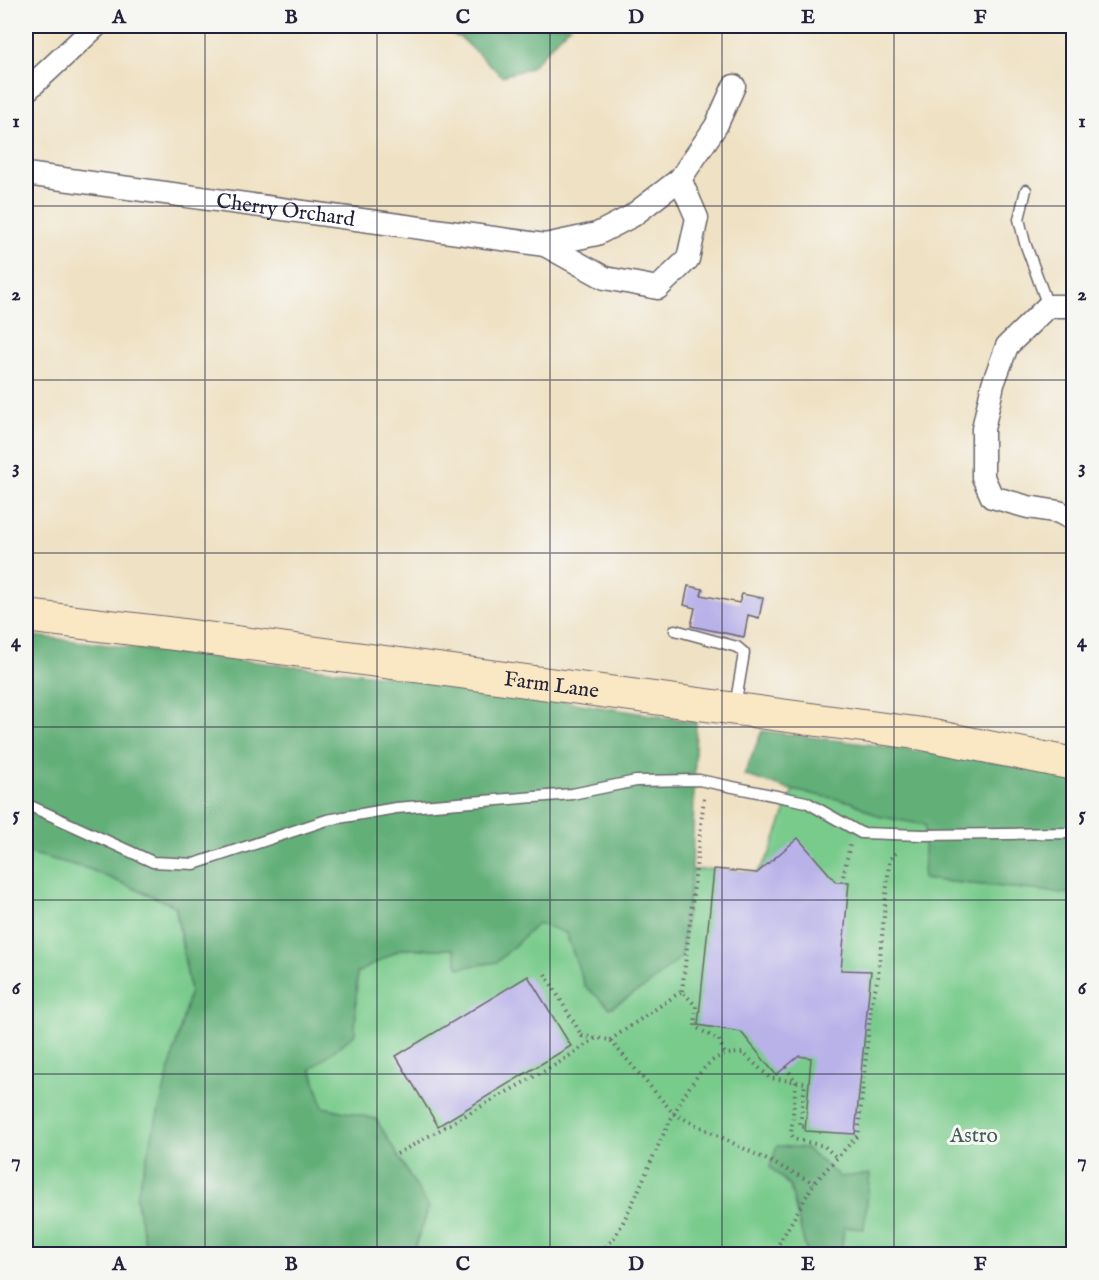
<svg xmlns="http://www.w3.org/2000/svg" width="1099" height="1280" viewBox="0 0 1099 1280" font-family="'IM FELL English',serif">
<rect width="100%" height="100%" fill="#f6f6f2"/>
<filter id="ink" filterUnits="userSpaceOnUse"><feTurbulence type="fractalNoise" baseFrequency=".0167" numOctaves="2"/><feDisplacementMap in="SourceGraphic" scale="12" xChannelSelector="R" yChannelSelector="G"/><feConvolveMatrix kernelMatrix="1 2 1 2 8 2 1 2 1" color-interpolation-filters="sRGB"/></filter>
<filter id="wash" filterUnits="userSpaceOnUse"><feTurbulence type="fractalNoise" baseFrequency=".008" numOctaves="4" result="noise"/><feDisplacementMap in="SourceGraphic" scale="24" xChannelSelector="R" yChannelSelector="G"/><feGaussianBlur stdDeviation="1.35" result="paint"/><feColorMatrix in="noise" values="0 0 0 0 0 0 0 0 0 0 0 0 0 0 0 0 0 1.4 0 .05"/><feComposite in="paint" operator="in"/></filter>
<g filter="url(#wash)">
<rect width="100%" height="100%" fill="#efe1c3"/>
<g fill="#79cb8c" stroke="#4e7664" stroke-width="1.5">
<path d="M793 790 852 802 878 816 926 825 923 879 1073 894V1254H841L844 1227 864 1229 840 1177 805 1148 770 1167 790 1186 807 1254H412L429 1208 376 1119 323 1107 311 1068 355 1034 357 973 401 949H454L459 968 497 962 538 923 566 933 585 986 681 957 692 870 714 869 757 873 769 855Z"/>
<path d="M26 852 89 869 175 906 190 991 137 1198 147 1254H26Z"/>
</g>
<g fill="#62af78" stroke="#42685a" stroke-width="1.5">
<path d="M432 26H570L530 68 502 76 461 38Z"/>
<path d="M26 635 190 655 433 681 696 722 692 870 681 957 647 986 610 1008 585 986 566 933 538 923 497 962 459 968 454 949H401L357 973 355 1034 311 1069 323 1107 376 1119 429 1208 412 1254H147L136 1198 190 991 176 906 89 869 26 852Z"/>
<path d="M762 731 960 756 1073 776V894L923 879 925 825 878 816 852 802 787 789 744 775Z"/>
<path d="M777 1146 805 1148 840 1177 870 1174 864 1229 844 1227 841 1254H807L790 1186 770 1167Z"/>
</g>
<g id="blocks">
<g fill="#b9b2e9">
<path d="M688 586 703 589 701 595 739 603 742 594 763 598 759 618 748 615 744 637 691 626 695 608 684 605Z"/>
<path d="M798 838 836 882H849L841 970 871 971 855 1134 805 1131 811 1058 799 1056 776 1075 741 1032 698 1025 714 869 757 873Z"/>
<path d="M528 976 571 1046 438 1126 396 1056Z"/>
</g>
</g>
</g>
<g filter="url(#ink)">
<use href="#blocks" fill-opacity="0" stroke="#6a656b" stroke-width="1.5"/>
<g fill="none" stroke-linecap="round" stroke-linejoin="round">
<defs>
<g id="lane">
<path d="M1026 190 1019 219 1025 243 1048 306"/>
<path d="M675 630 737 647 744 653 735 707"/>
<path d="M26 804 153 862 194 864 327 820 396 808 572 794 636 781 699 780 806 802 861 833 922 835 1074 833"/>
</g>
<g id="street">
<path d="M26 91 96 26"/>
<path id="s1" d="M26 174 545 245 597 234 632 216 680 179 716 126 734 86"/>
<path d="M545 245 605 278 658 288 688 259 697 218 680 179"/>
<path d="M1074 306H1048L1007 346 993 384 983 429V477L992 497 1028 507 1059 512 1074 520"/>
</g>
<g id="secondary">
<path id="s2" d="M26 616 175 634 923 734 1074 764"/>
</g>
</defs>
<use href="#lane" stroke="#6a656b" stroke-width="13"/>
<use href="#street" stroke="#6a656b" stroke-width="25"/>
<use href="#secondary" stroke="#6a656b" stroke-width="34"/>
<g stroke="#6a656b" stroke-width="4" stroke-dasharray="1.5 4.5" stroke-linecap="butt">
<path d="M842 882 850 844"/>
<path d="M545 974 582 1036 610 1040 674 1114 814 1183"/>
<path d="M682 991 704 798"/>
<path d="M610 1040 682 991 696 1006 695 1027 719 1040 725 1054"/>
<path d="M786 1067 796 1082 791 1134 794 1139 824 1146 837 1158"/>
<path d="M397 1154 560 1062 596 1038"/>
<path d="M596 1254C616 1243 623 1221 633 1202 651 1164 680 1086 712 1061 721 1054 732 1053 743 1053L770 1078 805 1083 800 1126 805 1127"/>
<path d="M773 1254 814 1183 858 1135 871 1006 878 977 889 865 890 859 898 851"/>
</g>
<use href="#lane" stroke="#fff" stroke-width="10"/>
<use href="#street" stroke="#fff" stroke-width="22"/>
<use href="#secondary" stroke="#fae7c3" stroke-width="32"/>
</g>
</g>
<path fill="none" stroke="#22223b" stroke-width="1.5" stroke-opacity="0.55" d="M205 26V1254M377 26V1254M550 26V1254M722 26V1254M894 26V1254M26 206H1074M26 380H1074M26 553H1074M26 727H1074M26 900H1074M26 1074H1074"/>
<g text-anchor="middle" stroke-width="6" stroke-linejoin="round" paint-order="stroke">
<g font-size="21" fill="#22223b" stroke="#f6f6f2">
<text dy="7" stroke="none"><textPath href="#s1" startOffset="262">Cherry Orchard</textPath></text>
<text dy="7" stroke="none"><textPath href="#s2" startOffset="530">Farm Lane</textPath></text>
</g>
<g font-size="21" fill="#405d57" stroke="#f6f6f2">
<text x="974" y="1142">Astro</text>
</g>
</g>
<rect width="1099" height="1280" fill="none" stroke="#f6f6f2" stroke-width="66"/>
<rect x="33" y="33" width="1033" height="1214" fill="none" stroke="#22223b" stroke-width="2"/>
<g font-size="20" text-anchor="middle" font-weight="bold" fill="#22223b">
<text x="119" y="23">A</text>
<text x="291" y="23">B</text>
<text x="463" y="23">C</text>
<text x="636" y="23">D</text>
<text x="808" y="23">E</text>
<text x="980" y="23">F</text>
<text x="16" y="127">1</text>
<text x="1082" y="127">1</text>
<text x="16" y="300">2</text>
<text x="1082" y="300">2</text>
<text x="16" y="473">3</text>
<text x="1082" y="473">3</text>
<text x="16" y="647">4</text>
<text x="1082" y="647">4</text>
<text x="16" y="820">5</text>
<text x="1082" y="820">5</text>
<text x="16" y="994">6</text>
<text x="1082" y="994">6</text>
<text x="16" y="1167">7</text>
<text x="1082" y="1167">7</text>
<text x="119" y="1270">A</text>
<text x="291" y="1270">B</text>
<text x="463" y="1270">C</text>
<text x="636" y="1270">D</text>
<text x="808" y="1270">E</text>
<text x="980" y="1270">F</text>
</g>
</svg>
